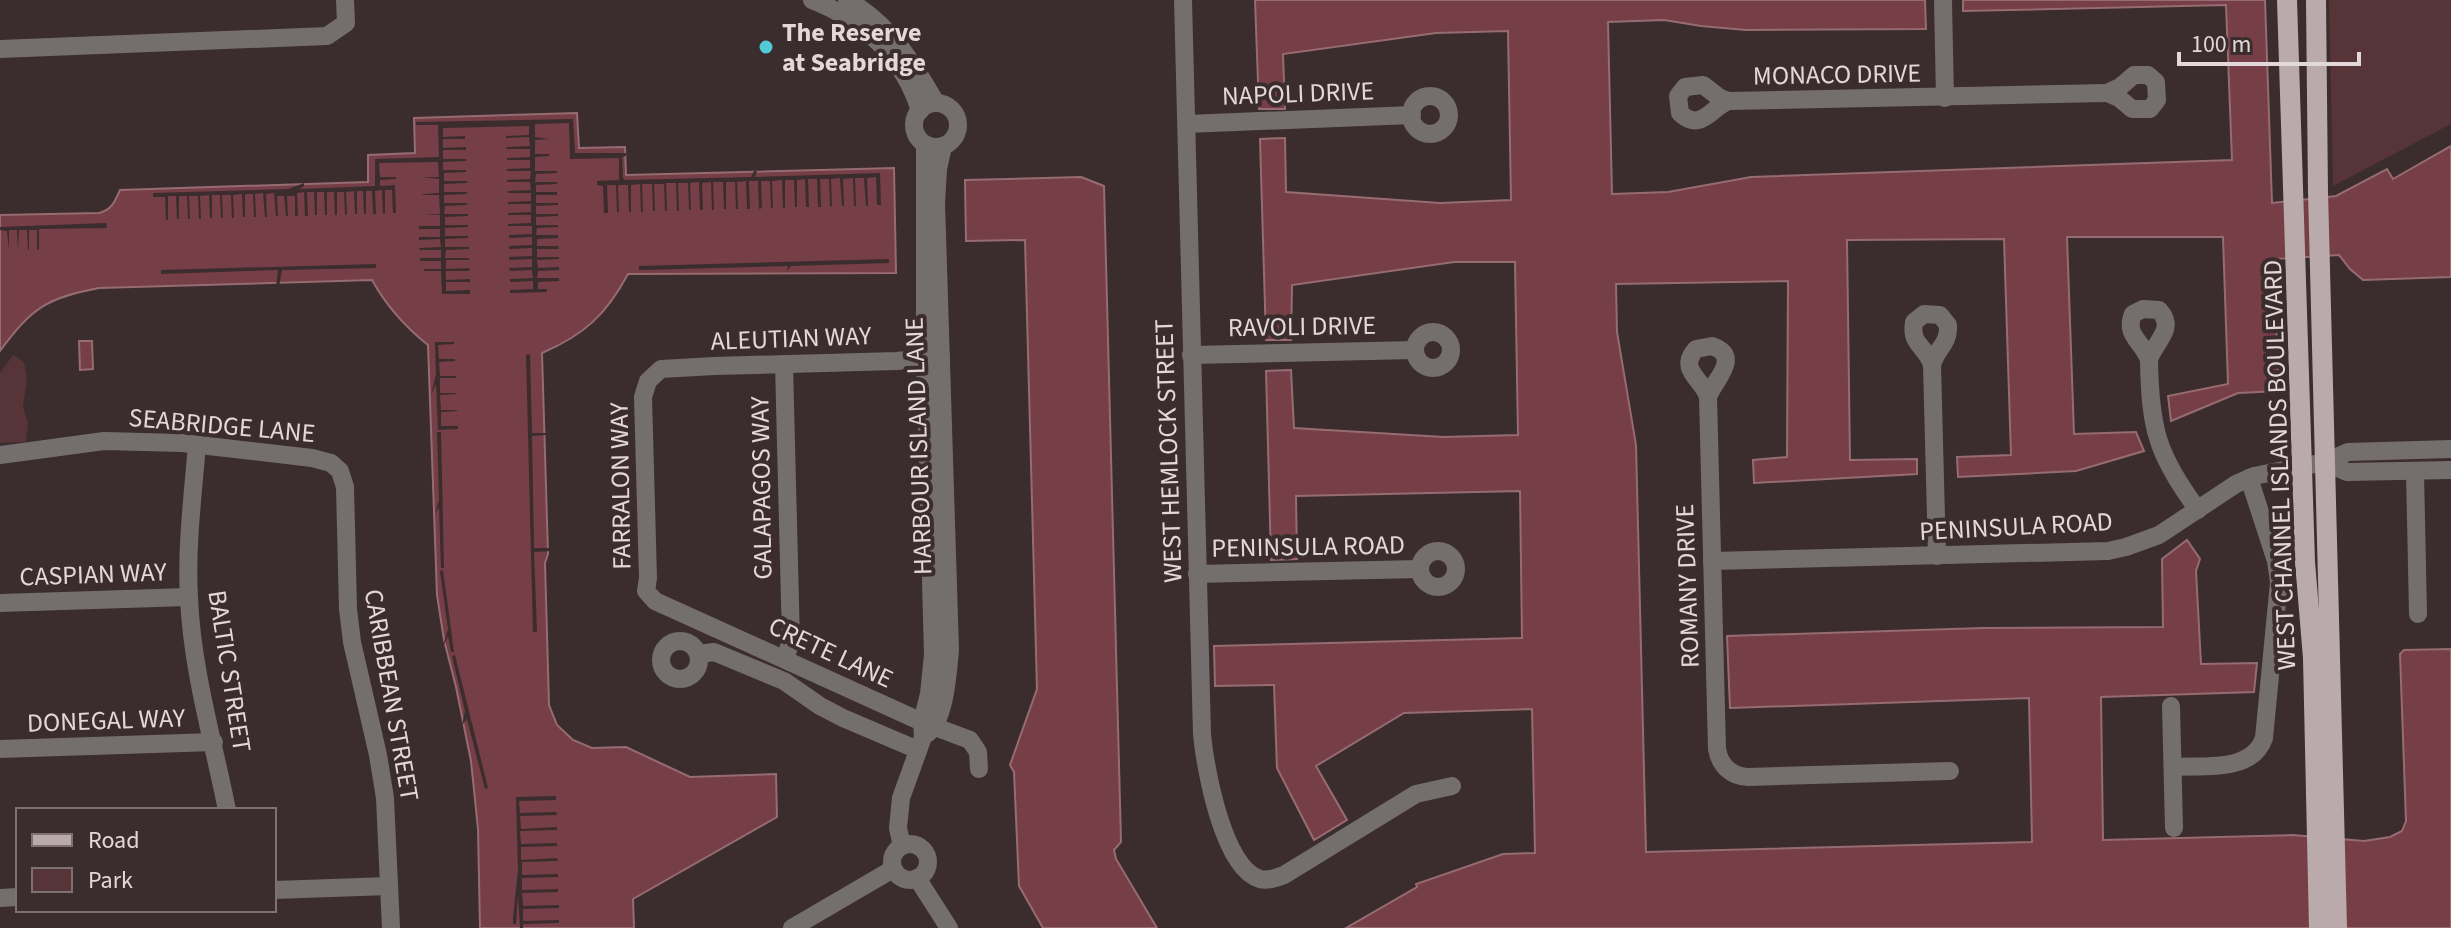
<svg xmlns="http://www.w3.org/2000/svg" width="2451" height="928" viewBox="0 0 2451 928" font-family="'Source Sans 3',sans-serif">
<rect width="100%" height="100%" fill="#3b2c2d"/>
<g fill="#563438">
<path d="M2329 0H2451V124L2333 186Z"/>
<path d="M13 355 24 362 27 378 23 407 28 423 26 442 0 443V373Z"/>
</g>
<g fill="#763e46" stroke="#966c72" stroke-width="2">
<path d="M1255 0H1925L1926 29 1746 30 1701 26 1664 20 1608 22 1612 194 1668 192 1751 177 2232 160 2226 5 1963 11V0H2265L2272 203 2336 196 2387 169 2393 179 2451 146V277L2363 280 2350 269 2339 255 2274 259 2279 391 2238 393 2171 421 2168 396 2228 384 2223 237H2067L2074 434 2136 432 2144 451 2076 471 1958 477 1957 457 2011 455 2004 239 1847 240 1850 460 1917 459V474L1754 483 1753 460 1787 457 1788 281 1616 284 1617 332 1636 445 1646 852 2032 842 2029 698 1730 708 1727 636 1983 628 2163 627 2162 559 2187 540 2200 559 2196 571 2201 664 2257 663 2254 692 2101 697 2103 840 2293 835 2364 841 2390 837 2402 831 2406 821 2400 654 2404 650 2451 649V928H1346L1417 887 1416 884 1503 854 1535 853 1532 709 1404 713 1316 766 1347 820 1314 840 1277 768 1274 685 1215 686 1214 646 1522 638 1520 491 1296 496 1297 559 1271 560 1266 371 1291 370 1294 428 1444 437 1518 435 1515 262H1454L1292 285 1291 340H1266L1260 139 1285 138 1286 192 1440 203 1511 200 1508 31 1436 33 1283 54 1285 109H1259Z"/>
<path d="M577 113 579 148 625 147 626 175 894 168 896 273 628 274C606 315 584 335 542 353L548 554 545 563 549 705 557 725 573 740 592 748 626 747 690 777 776 774 777 817 633 899 634 928H480L478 829 471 761 456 687 444 640 437 595 428 345C404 326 387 307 372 280L99 288C46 298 32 308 0 351V215L99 213C112 210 115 201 120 190L368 182V155L415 153 414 118Z"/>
<path d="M1081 177 1104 186 1121 842 1114 850 1116 859 1157 928H1043L1019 886 1014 772 1010 765 1037 689 1025 240 966 241 965 180Z"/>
<path d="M79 341H92L93 369 80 370Z"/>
</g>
<g fill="#3b2c2d">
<path d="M573 119 575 153H626V156L622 157 623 178 625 180 751 177 754 171H757L755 177 880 173 881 205H877L876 177 867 178 868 206H866L864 178H855L856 206H854L853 178 843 179 844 206H842L840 178 831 179 832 206 830 207 829 179H820L821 207H818L817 179H808L809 207H806L805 179 797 180V207H795L794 180H785V208H783L782 180 772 181 773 208H771L770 181H761L762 208 759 209 758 181H749L750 209H747L746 181 737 182 738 209H736L735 182H726V209H724L723 182H713L714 210H712L711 182 702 183 703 210H700L699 182 690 183 691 210H689L688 183H678L679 211H677L676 183H666L667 211H665L664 184H654L655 211H653L652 184H642L643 212H641L640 184 631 185V212H629L628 185H618L619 212H617L616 185H607L608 213H604L603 186 597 185V181L619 180V158L570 159 569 123 535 124V137L549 139 535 140V154H549V156L535 157V171H557V173L536 174 535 182H557V184L536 185V192H557V195H536V203H558V205L536 206V214H558V216L536 217V225H558V227L537 228 536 235H558V238L537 239V246H558L559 249H537V257H559V259L537 260 538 268 559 267V270L538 271 537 278H559V281L538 282V289H547V292L510 293V290L533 289V281L510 282V279L533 278 532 270 510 271 509 268 532 267V259L509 260V257L532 256V248L509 249V246L532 245V237L509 238V235L532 234V226H508V224L531 223V215H508V213L531 212V204H508V202L531 201V193H508V191L531 190 530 182H507V180L530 179 531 171H507V169L530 168V160H507V158L530 157V149H506L507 147 530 146 529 137 506 138V136L529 135V126L443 128V137L465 136V139H443V148L466 147V150H443V159H466V161L443 162V170H466V172L444 173V181H467V183L444 184V192H467V194L444 195V203H467V205L445 206 444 214H468V216L445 217V225H468V227L445 228V236H468V238L445 239V247H469V249L446 250 445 258H469V260H446V269L469 268 470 271H446V280L470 279V282H446V291L470 290V294H442L441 271H424V269H441V261H420V258H441V250H420L419 248 441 247 440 239 419 240V237H440V229H419V226H440V215L424 214H440L439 195H423V194L439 193V179L423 177H439L438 162 379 163 380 177H396V179L380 180V186L395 185 396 213H393L392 190H385V213L383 214 382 190 375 191 376 214H373L372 191H366V214H364L363 191H357V214H355L354 191 346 192 347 214 345 215 344 192H337V215H335L334 192H327V215H325L324 192H317V215H315L314 192H307L308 216H305L304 192 297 193 298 216H295V196H287L288 216H286L284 196H277L278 216H276L274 193 266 194 267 217H265L263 193 255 194 256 217H254L253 194H245V217H243L242 194 233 195 234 218H232L231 195H222L223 218H221L220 195H212V218H210L209 195 200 196 201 219H199L198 196H189L190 219H188L187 196H179V219H177L176 196H168V220H166L165 197H153V193L288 189 304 183V186L300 189 375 186V159L439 157 438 125H416V122Z"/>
<path d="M106 223 107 228 39 229V249L37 250V230H29V250H28L27 230H19L18 250 17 230H9V250L7 231 0 230V227Z"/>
<path d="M889 259V263L791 266 787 271 788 266 639 270V266Z"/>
<path d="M376 264V268L282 270 279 287H276L278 270 161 274V270Z"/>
<path d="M435 342H454V344L438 345 439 359H455V361L439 362 440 376H456V378H440V393H456L457 394 440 395 441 410H457V411L441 412V426H458V429L438 430 436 384 431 395 436 374Z"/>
<path d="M530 354 532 433H548V435L532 436 534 548H551L552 551 534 552 537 632H533L526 355Z"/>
<path d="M437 432H441L444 568H441L439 507 435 514 439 500Z"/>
<path d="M443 570 454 652H451L448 636 444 645V642L448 629 440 571Z"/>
<path d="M455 655 488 788 485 789 467 719 462 725 465 711 452 656Z"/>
<path d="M556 796V800L519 801 520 813 556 812 557 815 520 816 521 829 557 827V830L520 831 521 844 557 843V846L521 847V860L557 858 558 861 522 862V875L558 874V877L522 878V890L558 889V892L522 893 523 906 559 905V908L523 909V921L559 920V923L523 924V928H520L518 895 516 924H513V918L518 870 516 797Z"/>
</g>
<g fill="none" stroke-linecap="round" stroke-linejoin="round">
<g stroke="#756e6e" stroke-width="18">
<path d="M812 0C862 19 904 58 920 111"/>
<path d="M847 0C889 23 913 63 936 103"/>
<path d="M1183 0 1202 734C1205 767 1223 869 1260 879 1268 881 1276 878 1284 875L1416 794 1452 786"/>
<path d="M1943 0 1945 98"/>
<path d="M0 49 327 36 346 23 345 0"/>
<path d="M2134 75H2148L2156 82 2157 100 2150 109H2132L2119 98 2107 93 2120 87Z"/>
<circle cx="1430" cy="115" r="19"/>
<path d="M1729 101 1720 98 1703 85 1685 87 1678 96 1680 113C1701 133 1711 107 1729 101L2107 93"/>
<circle cx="936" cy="125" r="22"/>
<path d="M1187 124 1412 115"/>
<path d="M2143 309 2159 310C2177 329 2154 342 2149 360 2143 341 2124 336 2133 314Z"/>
<path d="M1924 314 1940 315 1948 325C1949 345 1937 347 1932 365 1926 345 1910 346 1914 322Z"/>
<circle cx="1433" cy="350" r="18"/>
<path d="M1712 346C1743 357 1713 381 1708 397 1703 379 1677 370 1696 349Z"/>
<path d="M1191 355 1415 350"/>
<path d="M941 357 896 361 714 366 661 369 648 381 643 397 648 578 646 591 655 601 922 722 970 740 978 752 979 769"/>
<path d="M2149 360C2150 428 2157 455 2198 510"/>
<path d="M784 364 791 641 785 659"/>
<path d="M1932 365 1937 556"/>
<path d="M1708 397 1717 749C1720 766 1731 776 1748 777L1950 771"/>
<path d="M197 444C193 495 186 547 189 598 192 669 213 740 227 810"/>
<path d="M0 455 104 441 182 443 312 458 331 463 340 471 345 487 348 609 352 642 378 755 385 798 391 928"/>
<path d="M2325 462 2347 472 2451 470"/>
<path d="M2415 472 2418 614"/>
<circle cx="1438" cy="569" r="18"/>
<path d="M1712 561 2108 551 2126 547 2159 535 2236 484 2254 476 2325 462 2348 452 2451 449"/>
<path d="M1197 574 1420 569"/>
<path d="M0 603 188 597"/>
<circle cx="680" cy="660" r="19"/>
<path d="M699 654 714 652 784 681 820 706 843 718 918 750"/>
<path d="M2171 706 2174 828"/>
<path d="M928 733C945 720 948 672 950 650L936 203 938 169 943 146"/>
<path d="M0 749 214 742"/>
<path d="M2173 767C2203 765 2252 773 2264 738L2279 582 2276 561 2249 478"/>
<circle cx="910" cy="862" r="18"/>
<path d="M902 846 898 828 901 798 923 737 922 722 929 694 933 655 925 358V144"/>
<path d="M917 878 949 928"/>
<path d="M274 890 389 886"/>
<path d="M0 898 18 897"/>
<path d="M792 928 893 869"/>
</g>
<g stroke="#baaaac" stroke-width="20">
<path d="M2287 0 2305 562 2313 658 2319 928"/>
<path d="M2316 0 2318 192 2337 928"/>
</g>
</g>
<circle fill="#52cbd7" stroke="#3b2c2d" stroke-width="3" cx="766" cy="47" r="8"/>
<g text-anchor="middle" stroke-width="8" stroke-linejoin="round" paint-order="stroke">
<g font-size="26" font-weight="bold" fill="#e2d8d9" stroke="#3b2c2d" text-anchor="start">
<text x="782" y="41">The Reserve<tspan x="782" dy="30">at Seabridge</tspan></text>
</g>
<g font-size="26" fill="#e2d8d9" stroke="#3b2c2d">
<text transform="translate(1837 74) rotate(-1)" y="9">MONACO DRIVE</text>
<text transform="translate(1298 93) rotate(-2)" y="9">NAPOLI DRIVE</text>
<text transform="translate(1302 326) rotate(-1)" y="9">RAVOLI DRIVE</text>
<text transform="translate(791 338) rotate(-2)" y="9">ALEUTIAN WAY</text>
<text transform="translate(222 425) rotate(5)" y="9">SEABRIDGE LANE</text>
<text transform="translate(918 446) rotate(-92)" y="9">HARBOUR ISLAND LANE</text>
<text transform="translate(1168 451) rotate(-92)" y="9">WEST HEMLOCK STREET</text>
<text transform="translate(2279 465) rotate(-92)" y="9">WEST CHANNEL ISLANDS BOULEVARD</text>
<text transform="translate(620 486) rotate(-91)" y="9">FARRALON WAY</text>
<text transform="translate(761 488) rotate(-91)" y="9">GALAPAGOS WAY</text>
<text transform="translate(2016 526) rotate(-3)" y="9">PENINSULA ROAD</text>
<text transform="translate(1308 546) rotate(-1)" y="9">PENINSULA ROAD</text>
<text transform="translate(93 574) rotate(-2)" y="9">CASPIAN WAY</text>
<text transform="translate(1687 586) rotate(-92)" y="9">ROMANY DRIVE</text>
<text transform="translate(831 652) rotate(25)" y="9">CRETE LANE</text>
<text transform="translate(230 671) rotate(81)" y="9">BALTIC STREET</text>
<text transform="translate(392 695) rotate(80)" y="9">CARIBBEAN STREET</text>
<text transform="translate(106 720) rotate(-2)" y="9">DONEGAL WAY</text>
</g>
</g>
<rect x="16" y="808" width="260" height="104" fill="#3b2c2d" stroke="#7e7172" stroke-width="2"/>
<rect x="32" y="834" width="40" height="12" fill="#baaaac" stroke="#7e7172" stroke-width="2"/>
<text x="88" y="848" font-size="24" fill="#e2d8d9">Road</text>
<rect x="32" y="868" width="40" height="24" fill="#563438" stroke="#7e7172" stroke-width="2"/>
<text x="88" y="888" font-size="24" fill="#e2d8d9">Park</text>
<path d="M2179 52v12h180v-12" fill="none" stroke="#e2d8d9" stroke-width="4"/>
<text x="2191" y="52" font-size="24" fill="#e2d8d9" stroke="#3b2c2d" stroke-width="6" paint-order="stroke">100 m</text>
</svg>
